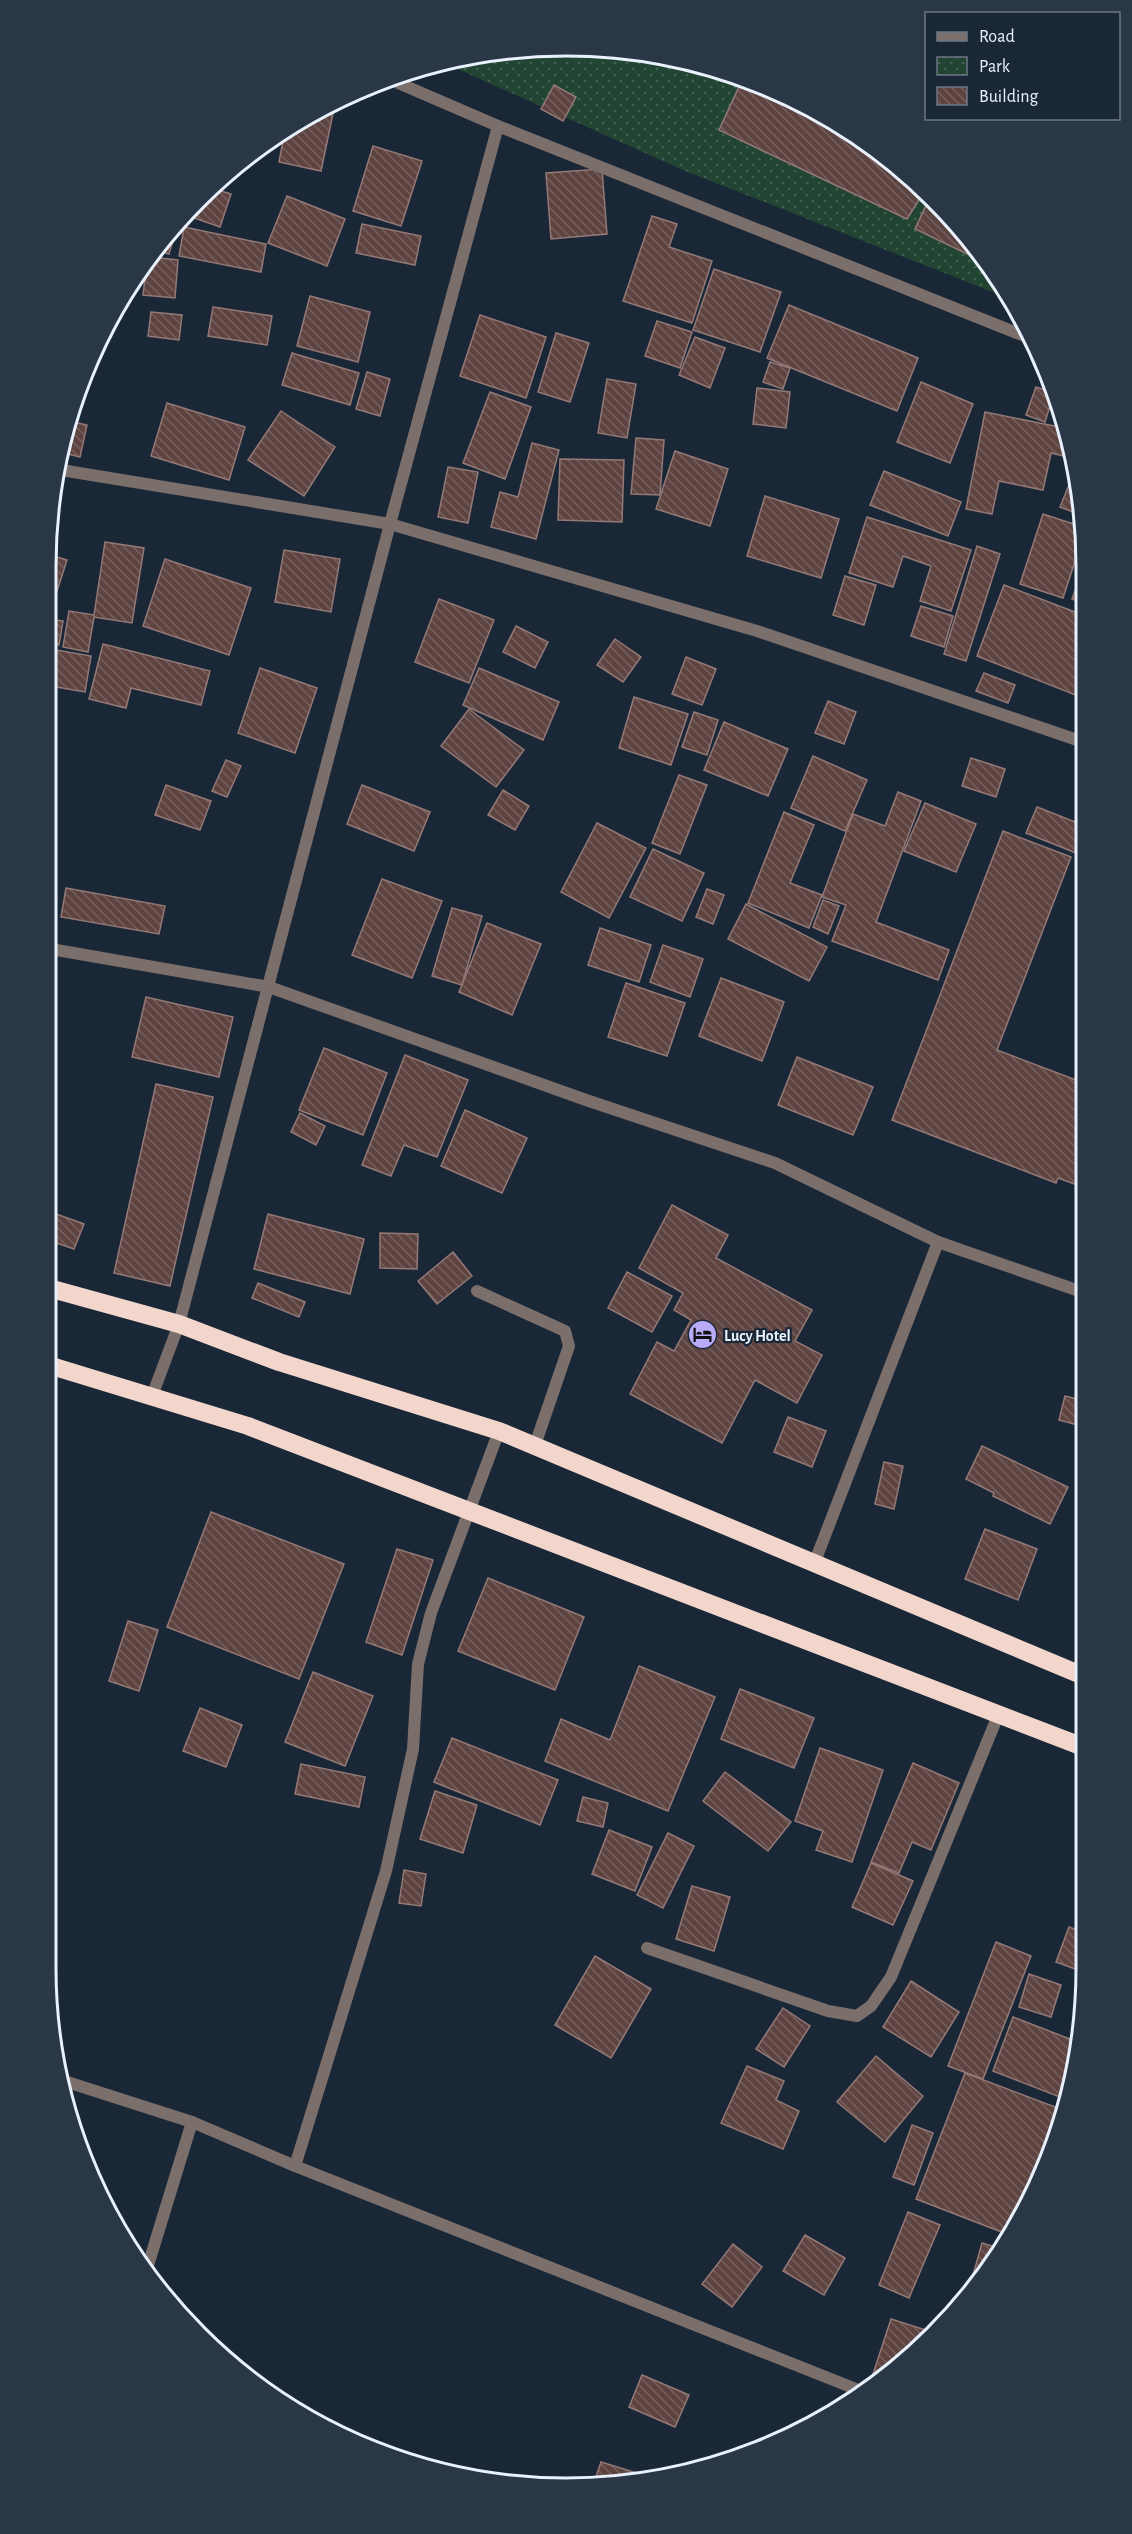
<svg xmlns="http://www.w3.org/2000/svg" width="1132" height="2534" viewBox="0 0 1132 2534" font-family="'Alegreya Sans',sans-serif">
<defs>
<pattern id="park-dots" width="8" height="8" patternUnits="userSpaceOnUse" patternTransform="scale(1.5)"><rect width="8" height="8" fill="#224533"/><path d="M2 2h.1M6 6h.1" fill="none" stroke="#426051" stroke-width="1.8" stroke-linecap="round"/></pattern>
<pattern id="building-back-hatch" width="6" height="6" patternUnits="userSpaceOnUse" patternTransform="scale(1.5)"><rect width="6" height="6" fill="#5d4441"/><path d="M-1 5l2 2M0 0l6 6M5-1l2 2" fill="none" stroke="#745f5d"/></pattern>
</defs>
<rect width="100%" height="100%" fill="#1a2737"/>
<path fill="url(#park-dots)" d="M532 46 634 50 734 73 856 133 979 249 1008 298 683 170 440 61Z"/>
<g fill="url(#building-back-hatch)" stroke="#947976" stroke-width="1.5">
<path d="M743 78 856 133 922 195 907 219 719 130Z"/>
<path d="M554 85 576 97 563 121 541 109Z"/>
<path d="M336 99 321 171 279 162 285 130Z"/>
<path d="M373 146 422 161 401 226 353 211Z"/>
<path d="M602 169 607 234 551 239 546 173Z"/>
<path d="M211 188 231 194 220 227 183 214Z"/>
<path d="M287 196 345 219 327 266 268 243Z"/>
<path d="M928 201 979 249 988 264 915 229Z"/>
<path d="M652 216 677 224 669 247 712 261 692 323 623 301Z"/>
<path d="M177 220H179L169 254 155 250Z"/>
<path d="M362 224 421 236 415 265 356 253Z"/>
<path d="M184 227 266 244 261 272 179 256Z"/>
<path d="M150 257 178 260 175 298 143 295 147 261Z"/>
<path d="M714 269 781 292 760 352 693 330Z"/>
<path d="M310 296 370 312 358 362 297 346Z"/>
<path d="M789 305 918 358 897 411 767 358Z"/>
<path d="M213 307 272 316 267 345 208 336Z"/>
<path d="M151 312 182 315 179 340 148 336Z"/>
<path d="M480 315 546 337 526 398 460 376Z"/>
<path d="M657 321 692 332 680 368 645 356Z"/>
<path d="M556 333 589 343 570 402 538 392Z"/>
<path d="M695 337 725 348 710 388 679 375Z"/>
<path d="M292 353 359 373 350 405 282 385Z"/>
<path d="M770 362 790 368 783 389 763 382Z"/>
<path d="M367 372 390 379 380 416 356 409Z"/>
<path d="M607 379 636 384 627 438 598 433Z"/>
<path d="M921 382 973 404 950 463 897 442Z"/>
<path d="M1036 387 1054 393 1045 422 1026 415Z"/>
<path d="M757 388 790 392 786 428 753 424Z"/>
<path d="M490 392 531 407 505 479 463 463Z"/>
<path d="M167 403 245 427 229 480 151 456Z"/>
<path d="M281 411 335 447 304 496 248 460Z"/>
<path d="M985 412 1064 428 1072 458 1051 453 1043 490 999 481 992 514 966 509Z"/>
<path d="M69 421 87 425 80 457 64 453Z"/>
<path d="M636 438 664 440 660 495 631 494Z"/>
<path d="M532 443 559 450 536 539 491 527 500 492 518 497Z"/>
<path d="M675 451 728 469 710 526 656 509Z"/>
<path d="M560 459 624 460 622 522 558 520Z"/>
<path d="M448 467 478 472 468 523 438 517Z"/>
<path d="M1075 470 1082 498 1083 516 1060 507Z"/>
<path d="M884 471 961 502 948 536 870 505Z"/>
<path d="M765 496 839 519 821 578 747 556Z"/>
<path d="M1043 514 1083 527V537L1063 598 1020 584Z"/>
<path d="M867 517 971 550 951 611 920 601 931 566 903 556 893 587 849 573Z"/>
<path d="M105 542 144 548 132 623 94 617 88 652 63 647 69 611 94 615Z"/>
<path d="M977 546 1000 554 966 661 944 654Z"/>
<path d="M284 550 340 559 331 612 275 602Z"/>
<path d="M47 554 67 560 50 613 45 612Z"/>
<path d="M165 559 251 588 229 655 143 626Z"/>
<path d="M1083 569V603L1072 599Z"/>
<path d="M845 576 876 585 864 625 833 615Z"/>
<path d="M1004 585 1083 615V625L1077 640 1083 643V698L977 656Z"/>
<path d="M439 599 494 620 469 683 415 662Z"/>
<path d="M921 606 953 616 944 647 911 636Z"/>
<path d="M45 619 63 621 59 645 45 643Z"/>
<path d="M516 626 548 642 535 668 503 652Z"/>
<path d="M615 639 641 657 623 682 597 665Z"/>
<path d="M103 644 210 671 201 705 131 688 126 708 89 699Z"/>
<path d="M45 648 91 656 85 692 45 685Z"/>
<path d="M686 657 716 669 702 705 672 694Z"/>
<path d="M260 668 317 688 295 753 238 733Z"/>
<path d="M479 668 559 702 543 740 463 705Z"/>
<path d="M984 673 1015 685 1008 703 976 691Z"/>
<path d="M634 697 688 714 671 765 619 748Z"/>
<path d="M828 701 856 712 844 744 815 733Z"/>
<path d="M469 709 524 750 496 787 441 746Z"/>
<path d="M694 712 718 720 707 755 682 747Z"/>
<path d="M724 722 788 749 768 796 704 770Z"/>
<path d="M813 756 867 780 845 831 791 808Z"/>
<path d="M971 758 1005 769 996 797 962 786Z"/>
<path d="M226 760 241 766 227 797 212 791Z"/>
<path d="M679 775 707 785 680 854 652 843Z"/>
<path d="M166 785 211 801 200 830 155 815Z"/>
<path d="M362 785 430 812 414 851 347 824Z"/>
<path d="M503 790 529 806 515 830 488 815Z"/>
<path d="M898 792 921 801 876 922 949 950 938 980 832 941 846 905 822 897 853 814 885 826Z"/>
<path d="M925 803 976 824 956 872 904 851Z"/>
<path d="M1037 807 1083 825 1084 849 1081 855 1026 833Z"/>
<path d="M784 812 814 825 790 883 822 895 809 928 748 903Z"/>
<path d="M597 823 646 848 609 918 561 892Z"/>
<path d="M1003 831 1071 857 997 1050 1084 1083 1085 1188 1058 1178 1056 1183 892 1120Z"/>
<path d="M653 849 704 873 682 921 630 897Z"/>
<path d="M382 879 442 901 412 978 352 955Z"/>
<path d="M66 888 165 906 159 934 61 917Z"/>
<path d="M707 889 724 895 713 924 696 917Z"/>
<path d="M823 900 839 906 828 934 813 927Z"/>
<path d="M746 904 827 947 809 981 728 939Z"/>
<path d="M452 908 482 916 462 985 432 976Z"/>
<path d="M487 923 541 944 512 1015 459 992Z"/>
<path d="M600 928 651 945 639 982 588 965Z"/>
<path d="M663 945 703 959 690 997 650 982Z"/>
<path d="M721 978 784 1002 762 1061 699 1036Z"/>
<path d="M626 983 685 1003 667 1056 608 1037Z"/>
<path d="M146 997 233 1017 219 1077 132 1057Z"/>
<path d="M324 1048 387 1073 363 1135 299 1110Z"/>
<path d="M405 1055 468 1080 437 1157 404 1145 391 1176 362 1165Z"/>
<path d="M797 1057 873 1087 853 1135 778 1105Z"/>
<path d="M156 1084 213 1097 170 1286 114 1273Z"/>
<path d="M465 1110 527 1138 502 1193 441 1166Z"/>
<path d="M300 1113 325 1126 316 1145 291 1132Z"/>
<path d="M672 1205 728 1235 716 1258 812 1310 795 1341 822 1355 797 1403 755 1380 722 1443 630 1394 657 1342 674 1351 691 1320 674 1310 683 1293 639 1268Z"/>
<path d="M45 1210 84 1224 74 1249 45 1239Z"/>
<path d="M1081 1213 1085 1214V1243L1076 1241Z"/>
<path d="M268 1214 364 1239 350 1294 254 1269Z"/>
<path d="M380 1233 418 1234 417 1269 380 1268Z"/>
<path d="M453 1252 472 1276 437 1304 418 1281Z"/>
<path d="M627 1272 672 1296 652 1332 608 1308Z"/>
<path d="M258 1283 305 1302 299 1317 252 1298Z"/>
<path d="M1065 1396 1085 1401V1427L1059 1420Z"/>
<path d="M788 1417 826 1431 812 1467 774 1452Z"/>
<path d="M982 1446 1068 1487 1050 1524 993 1496 994 1493 966 1479Z"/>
<path d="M884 1462 903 1466 894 1509 875 1504Z"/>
<path d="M211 1512 344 1564 299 1679 167 1627Z"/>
<path d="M985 1529 1037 1549 1018 1600 965 1579Z"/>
<path d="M397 1549 433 1560 402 1655 366 1642Z"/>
<path d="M488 1578 584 1617 555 1690 458 1651Z"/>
<path d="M128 1621 158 1630 139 1691 109 1681Z"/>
<path d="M639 1666 715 1697 668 1811 545 1761 561 1719 610 1740Z"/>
<path d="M313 1672 373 1696 345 1766 285 1742Z"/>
<path d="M740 1689 814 1718 794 1768 721 1739Z"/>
<path d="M200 1708 242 1725 226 1767 183 1751Z"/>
<path d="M452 1738 558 1780 540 1825 434 1782Z"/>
<path d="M820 1748 883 1770 852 1862 816 1850 823 1831 795 1821Z"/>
<path d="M913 1763 959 1783 931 1850 912 1842 899 1873 871 1862Z"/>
<path d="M301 1764 365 1777 359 1807 295 1794Z"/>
<path d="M725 1772 791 1822 768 1851 703 1801Z"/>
<path d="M435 1791 477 1805 463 1853 420 1839Z"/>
<path d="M583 1797 608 1803 603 1827 577 1821Z"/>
<path d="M609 1830 652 1847 635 1891 592 1874Z"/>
<path d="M668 1833 694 1846 663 1908 637 1895Z"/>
<path d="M871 1863 913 1881 893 1925 852 1907Z"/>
<path d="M404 1870 426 1874 421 1906 399 1903Z"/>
<path d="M692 1886 730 1897 714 1951 676 1939Z"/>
<path d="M1069 1927 1087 1934 1086 1973 1056 1962Z"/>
<path d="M996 1942 1031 1956 983 2079 948 2066Z"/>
<path d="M595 1956 651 1989 611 2058 555 2025Z"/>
<path d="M1029 1974 1061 1985 1051 2017 1019 2007Z"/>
<path d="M911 1981 959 2012 931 2057 883 2027Z"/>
<path d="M783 2008 810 2026 784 2067 756 2049Z"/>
<path d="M1013 2017 1075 2041 1065 2099 993 2071Z"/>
<path d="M876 2056 923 2096 885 2142 837 2102Z"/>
<path d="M747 2066 784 2081 776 2100 799 2111 783 2149 721 2123Z"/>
<path d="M965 2073 1063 2110 1061 2127 1048 2161 1012 2236 916 2199Z"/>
<path d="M912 2125 933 2133 914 2185 893 2177Z"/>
<path d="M908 2212 940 2225 909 2298 879 2285Z"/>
<path d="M805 2235 845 2258 824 2295 783 2271Z"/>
<path d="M982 2243 1002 2249 982 2277 973 2275Z"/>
<path d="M733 2244 762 2267 732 2307 702 2284Z"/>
<path d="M891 2319 932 2332 879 2376 873 2374Z"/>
<path d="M642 2375 689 2395 675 2427 629 2407Z"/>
<path d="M601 2462 650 2477 649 2481 593 2486Z"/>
</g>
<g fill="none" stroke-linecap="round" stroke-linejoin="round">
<path stroke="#7b6f6b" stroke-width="12" d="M477 1291 565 1331 569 1346 535 1445"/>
<g stroke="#7b6f6b" stroke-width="12">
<path d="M389 79 498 126 1032 339"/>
<path d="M61 470 390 524 757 631 1083 742"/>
<path d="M45 948 269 987 586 1100 775 1163 938 1242 1085 1293"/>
<path d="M152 1396 179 1324 390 524 498 126"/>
<path d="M814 1564 938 1242"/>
<path d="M647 1948 828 2011 857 2016 871 2006 891 1977 999 1713"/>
<path d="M64 2081 192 2122 295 2166 861 2391"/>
<path d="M295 2166 386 1871 413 1749 418 1664 431 1613 499 1431"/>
<path d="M146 2272 192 2122"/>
</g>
<g stroke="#f2d6cc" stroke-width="18">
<path d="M45 1287 179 1324 279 1362 499 1431 1086 1677"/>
<path d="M45 1364 248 1426 1086 1748"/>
</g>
</g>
<defs>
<symbol id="hotel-disc" viewBox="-11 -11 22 22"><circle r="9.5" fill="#b9abf7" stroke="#1a2737"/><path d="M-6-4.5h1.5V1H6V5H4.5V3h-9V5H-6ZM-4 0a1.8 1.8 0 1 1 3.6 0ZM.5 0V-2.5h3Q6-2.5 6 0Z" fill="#111"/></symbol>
</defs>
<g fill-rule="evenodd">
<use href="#hotel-disc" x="686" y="1318" width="33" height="33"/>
</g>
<g text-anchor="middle" stroke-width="4.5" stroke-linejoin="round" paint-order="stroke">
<g font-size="16" font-weight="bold" fill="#e8f1fc" stroke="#1a2737" text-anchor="start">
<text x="724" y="1341">Lucy Hotel</text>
</g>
</g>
<path d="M0 0H1132V2534H0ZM566 56H566A510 510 0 0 1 1076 566V1968A510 510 0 0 1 566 2478H566A510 510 0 0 1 56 1968V566A510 510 0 0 1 566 56Z" fill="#2a3747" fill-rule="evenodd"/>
<path fill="none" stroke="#e8f1fc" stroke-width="3" d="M566 56H566A510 510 0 0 1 1076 566V1968A510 510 0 0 1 566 2478H566A510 510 0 0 1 56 1968V566A510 510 0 0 1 566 56Z"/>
<rect x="925" y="12" width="195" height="108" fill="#1a2737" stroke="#6c7886" stroke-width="1.5"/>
<rect x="937" y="32" width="30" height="9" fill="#7b6f6b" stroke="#6c7886" stroke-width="1.5"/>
<text x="979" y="42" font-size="18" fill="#e8f1fc">Road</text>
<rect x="937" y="57" width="30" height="18" fill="url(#park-dots)" stroke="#6c7886" stroke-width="1.5"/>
<text x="979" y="72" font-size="18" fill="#e8f1fc">Park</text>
<rect x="937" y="87" width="30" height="18" fill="url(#building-back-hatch)" stroke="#6c7886" stroke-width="1.5"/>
<text x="979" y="102" font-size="18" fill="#e8f1fc">Building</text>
</svg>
